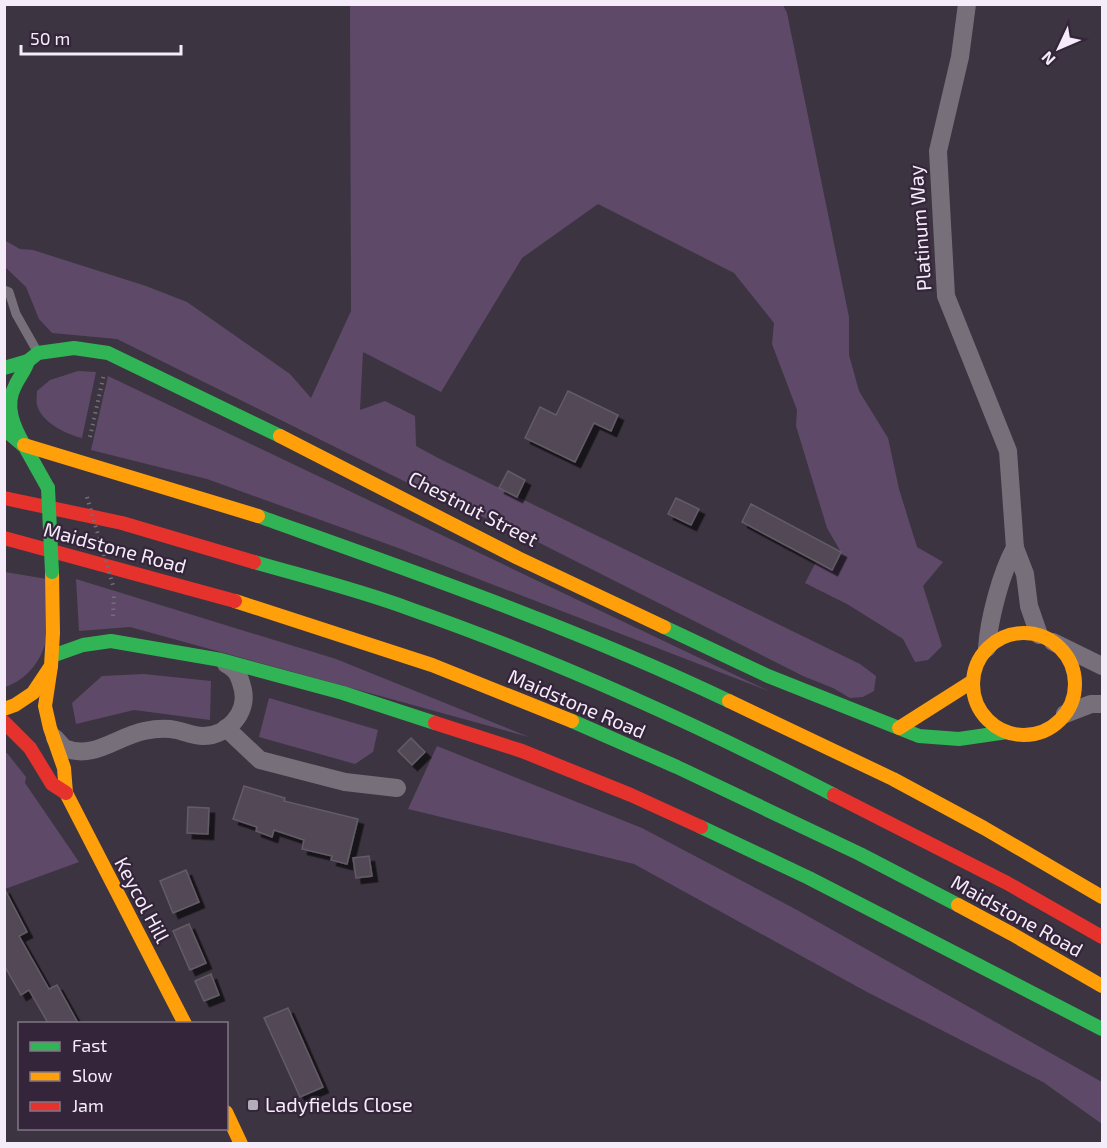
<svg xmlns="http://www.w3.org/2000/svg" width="1107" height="1148" viewBox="0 0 1107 1148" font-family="'Exo 2',sans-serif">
<defs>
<filter id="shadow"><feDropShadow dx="5.5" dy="5.5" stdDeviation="0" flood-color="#0009"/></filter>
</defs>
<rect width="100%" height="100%" fill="#3c3440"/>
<g fill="#5f4969">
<path d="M350 5H783L787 13 849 317V355L859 391 888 438 899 489 917 547 943 562 923 586 942 646 928 660 915 662 903 639 847 604 805 583 816 562 832 570 841 552 827 528 796 426 797 410 772 344 774 323 734 273 598 204 522 258 441 392 363 352 360 410 385 401 415 416 416 446 438 458 860 664 876 676 874 691 863 697 850 698 833 688 803 676 512 529 436 497 117 339 52 333 39 319 26 287 5 267 4 240 20 249 33 250 146 286 187 302 290 374 311 398 351 311Z"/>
<path d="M78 371 96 372 82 438C66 434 42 423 37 405 36 401 37 395 37 391L50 380Z"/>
<path d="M108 376 771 692 401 549 207 479 91 450Z"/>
<path d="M5 572 47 579C47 597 49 624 46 640 42 661 25 681 5 687Z"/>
<path d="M76 579 336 659 529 737 130 627 79 631Z"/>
<path d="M144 674 211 681 210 720 134 710 76 724 72 703 102 676Z"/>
<path d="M269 698 378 730 373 752 355 764 259 737Z"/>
<path d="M437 746 642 828 797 910 1102 1082V1124L1043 1082 867 992 634 864 408 809Z"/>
<path d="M7 753 26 777 25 783 79 862 5 889 4 755Z"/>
</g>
<g fill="#534957" stroke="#625c66" stroke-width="1.5" filter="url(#shadow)">
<path d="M568 391 618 415 611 431 594 423 575 462 525 438 540 407 556 415Z"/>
<path d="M508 471 525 480 517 497 499 488Z"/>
<path d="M676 498 699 509 691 525 668 514Z"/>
<path d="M751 504 841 552 832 570 742 522Z"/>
<path d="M411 738 425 752 412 765 398 751Z"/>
<path d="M244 786 285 798 284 801 358 819 347 864 331 860 332 856 302 849 304 840 274 830 272 837 256 831 257 827 233 819Z"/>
<path d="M188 807 209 808 208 834 187 833Z"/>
<path d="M369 856 372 876 356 878 353 858Z"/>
<path d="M186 870 199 902 173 913 160 881Z"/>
<path d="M4 888 27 932 19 936 49 989 57 985 78 1023H48L29 990 21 995 4 965Z"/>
<path d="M189 924 206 963 190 970 173 931Z"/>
<path d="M211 974 219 995 204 1001 195 981Z"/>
<path d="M288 1008 323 1087 300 1097 264 1018Z"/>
</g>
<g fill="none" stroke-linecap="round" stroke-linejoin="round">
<g stroke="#736e77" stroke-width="4" stroke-dasharray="1.5 4.5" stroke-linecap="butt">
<path d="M90 437 104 374"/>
<path d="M113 616 114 593"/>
</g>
<path stroke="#77707a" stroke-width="9" d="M4 290 9 292 16 314 37 351"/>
<g stroke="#77707a" stroke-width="18">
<path d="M967 4 960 57 938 151 946 296 1008 451 1015 548 1025 574 1029 606 1039 635"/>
<path d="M1053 642 1102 666"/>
<path d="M987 648C989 619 1001 573 1015 548"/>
<path d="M1065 714 1091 704H1102"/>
<path d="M226 728 260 760 345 782 397 788"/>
<path d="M55 738 64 748C94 760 116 737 144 731 154 729 166 728 176 730 185 732 194 736 203 736 227 736 248 713 243 690 240 678 238 670 226 664"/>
</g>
<g stroke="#30b455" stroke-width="14">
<path d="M4 368 28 361 38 353 74 348 108 353 280 436"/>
<path d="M4 429 25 447 48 488"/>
<path d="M24 445C14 427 4 406 15 386 19 377 25 371 28 361"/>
<path d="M258 516C417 573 576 628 729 701"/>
<path d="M254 562C306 577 359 590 410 609 556 660 696 724 834 795"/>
<path d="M664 627 768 676 919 736 959 739 1007 732"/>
<path d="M52 656 83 645 111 641 221 660 343 693 435 723"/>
<path d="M572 721 677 767 860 854 958 905"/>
<path d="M701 827 809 878 1102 1029"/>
</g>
<g stroke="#ff9f0a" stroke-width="14">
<path d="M280 436 518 558 664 627"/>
<path d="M24 445 258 516"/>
<path d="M235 601 432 665 572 721"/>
<circle cx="1024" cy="684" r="51"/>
<path d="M51 666 45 706 50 728 64 768 66 793 185 1024"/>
<path d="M729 701 893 779 984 828 1102 897"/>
<path d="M4 709 15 705 33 693 51 666 53 633 52 572"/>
<path d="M899 728 973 681"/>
<path d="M958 905 1012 934 1102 986"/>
<path d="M226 1112 241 1144"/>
</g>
<g stroke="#e5322d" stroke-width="14">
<path d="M4 498 122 523 254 562"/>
<path d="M4 538 235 601"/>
<path d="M4 722 30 748 52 784 66 793"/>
<path d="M435 723 522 751 631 795 701 827"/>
<path d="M834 795 1007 883 1102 937"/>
</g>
<path stroke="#736e77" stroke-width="4" stroke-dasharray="1.5 4.5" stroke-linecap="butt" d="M87 497 114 589"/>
<path stroke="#30b455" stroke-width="14" d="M48 488 52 572"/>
</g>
<rect fill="#b4acb9" stroke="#34253a" stroke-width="2" x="247" y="1099" width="12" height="12" rx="3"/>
<g text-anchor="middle" stroke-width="4.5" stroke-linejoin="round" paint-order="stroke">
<g font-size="20" fill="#f5ecfa" stroke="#34253a">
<text transform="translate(920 228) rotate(-94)" y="7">Platinum Way</text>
<text transform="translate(473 509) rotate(27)" y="7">Chestnut Street</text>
<text transform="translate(115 548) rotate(15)" y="7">Maidstone Road</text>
<text transform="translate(577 704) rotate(23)" y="7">Maidstone Road</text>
<text transform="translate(142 900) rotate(62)" y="7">Keycol Hill</text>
<text transform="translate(1017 916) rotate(29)" y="7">Maidstone Road</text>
</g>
<g font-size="20" fill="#f5ecfa" stroke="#34253a" text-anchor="start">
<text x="265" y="1112">Ladyfields Close</text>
</g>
</g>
<rect width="1107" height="1148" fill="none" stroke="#f5ecfa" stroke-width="12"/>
<rect x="18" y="1022" width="210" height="108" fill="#34253a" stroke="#817587" stroke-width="1.5"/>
<rect x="30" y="1042" width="30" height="9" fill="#30b455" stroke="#817587" stroke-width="1.5"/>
<text x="72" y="1052" font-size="18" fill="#f5ecfa">Fast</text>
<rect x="30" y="1072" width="30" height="9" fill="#ff9f0a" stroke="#817587" stroke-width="1.5"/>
<text x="72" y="1082" font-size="18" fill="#f5ecfa">Slow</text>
<rect x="30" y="1102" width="30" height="9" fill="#e5322d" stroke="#817587" stroke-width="1.5"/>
<text x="72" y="1112" font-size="18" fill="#f5ecfa">Jam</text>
<g transform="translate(1059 48) rotate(226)" stroke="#34253a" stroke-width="4.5" paint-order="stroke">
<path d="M0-4.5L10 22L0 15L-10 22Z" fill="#f5ecfa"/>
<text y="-9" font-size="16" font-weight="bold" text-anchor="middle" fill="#f5ecfa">N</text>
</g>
<path d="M21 45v9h160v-9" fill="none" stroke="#f5ecfa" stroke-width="3"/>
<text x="30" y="45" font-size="18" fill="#f5ecfa" stroke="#34253a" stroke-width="4.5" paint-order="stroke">50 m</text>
</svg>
